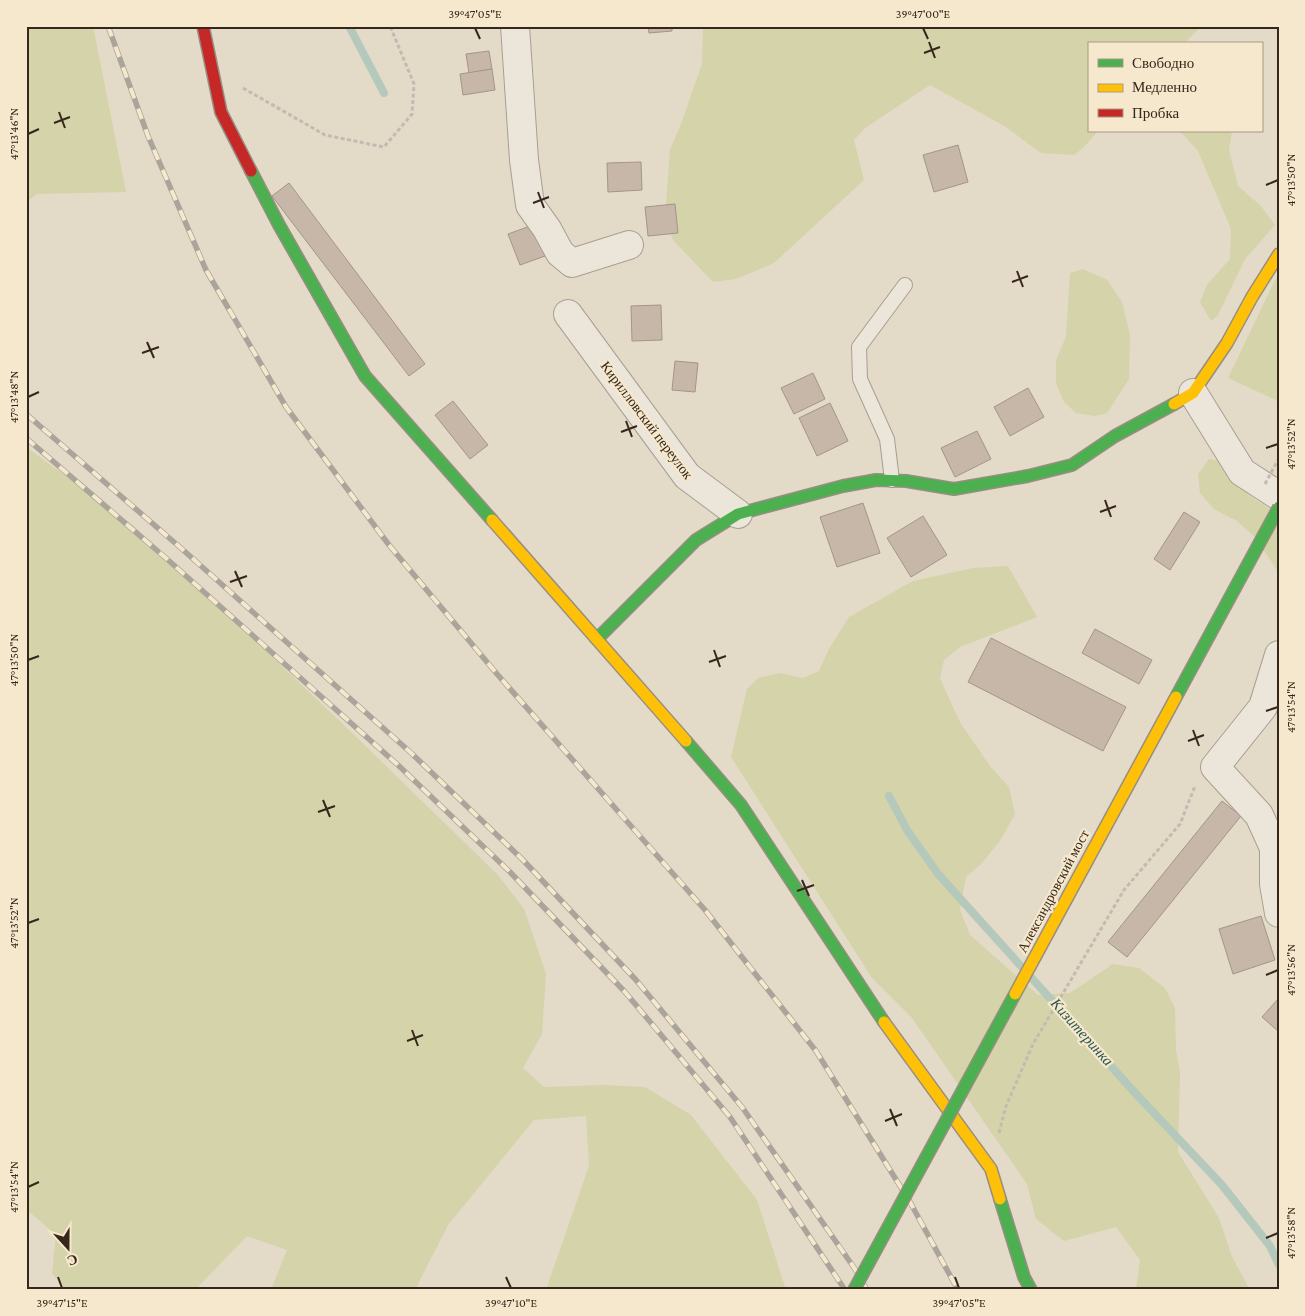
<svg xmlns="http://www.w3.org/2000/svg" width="1305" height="1316" viewBox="0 0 1305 1316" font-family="'Crimson Pro',serif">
<rect width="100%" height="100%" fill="#e3dac8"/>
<g fill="#d5d3a9">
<path d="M26 26H93L126 192 37 194 26 202Z"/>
<path d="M703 26H1201L1184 44H1089V131H1098L1084 147 1074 155 1041 153 1006 127 930 85 865 128 854 140 864 180 774 263 736 279 713 282 673 240 665 218 670 150 681 124 702 64Z"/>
<path d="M1180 131H1232L1229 150 1238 186 1261 206 1275 225 1245 259 1218 315 1211 321 1200 302 1207 285 1230 259 1231 229 1198 151Z"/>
<path d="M1083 269 1107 280 1122 302 1130 335 1129 379 1107 413 1095 416 1076 413 1064 402 1056 383V360L1066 337 1070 273Z"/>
<path d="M1279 272V399L1278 401 1228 378Z"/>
<path d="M26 447 134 526 348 729 498 875 524 909 546 974 542 1034 523 1068 544 1087 604 1085 645 1087 691 1115 757 1200 786 1290H546L589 1166 586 1116 534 1120 448 1225 415 1290H271L287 1250 247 1236 195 1290H64L52 1273 56 1235 26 1209Z"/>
<path d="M1209 459C1231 460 1235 481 1249 494 1257 502 1269 508 1279 514V573L1255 537 1237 521 1214 509 1200 493 1198 474Z"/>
<path d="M1008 566 1037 617 960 647 944 660 940 678 946 692 961 724 990 766 1009 787 1015 814 1000 841 982 863 966 877 960 910 970 935 1038 995 1070 993 1113 964 1139 968 1165 988 1175 1008 1176 1050 1180 1073 1178 1152 1219 1218 1232 1257 1250 1290H1136L1140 1260 1116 1227 1064 1241 1036 1219 1027 1184 912 1018 872 978 731 757 747 689 758 678 779 673 803 678 819 671 829 649 849 617 913 581 973 568Z"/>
</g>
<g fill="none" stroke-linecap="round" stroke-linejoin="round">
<g stroke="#b4c8bb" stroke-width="8">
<path d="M349 26 384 93"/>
<path d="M889 796 907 830 938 874 1137 1095 1222 1185 1270 1246 1279 1265"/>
</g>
</g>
<g fill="#c7b7a9" stroke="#a39588">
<path d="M648 26H672V31L649 33Z"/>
<path d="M489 51 492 69 469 73 466 54Z"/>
<path d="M492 69 495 90 463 95 460 74Z"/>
<path d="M958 145 968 182 934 192 923 155Z"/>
<path d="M641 162 642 190 608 192 607 163Z"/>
<path d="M289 183 425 364 409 376 272 196Z"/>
<path d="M675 204 678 233 648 236 645 207Z"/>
<path d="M533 225 545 256 520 265 508 234Z"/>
<path d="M661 305 662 340 632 341 631 306Z"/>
<path d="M675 361 698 363 695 392 672 390Z"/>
<path d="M813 373 825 399 794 414 781 388Z"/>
<path d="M1028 388 1044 417 1010 436 994 407Z"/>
<path d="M453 401 488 445 470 459 435 415Z"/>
<path d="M830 403 848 441 817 456 799 418Z"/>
<path d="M977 431 991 459 955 477 941 448Z"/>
<path d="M863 503 880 553 837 567 820 517Z"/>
<path d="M1184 512 1200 522 1170 570 1154 559Z"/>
<path d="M923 516 947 555 911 577 887 538Z"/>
<path d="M1095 629 1152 660 1139 684 1082 653Z"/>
<path d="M991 638 1126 707 1103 751 968 682Z"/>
<path d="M1222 801 1241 816 1127 957 1108 942Z"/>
<path d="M1261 916 1275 960 1233 974 1219 929Z"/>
<path d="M1279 998V1032L1262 1017Z"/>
</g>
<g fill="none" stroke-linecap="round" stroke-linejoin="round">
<defs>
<path id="lane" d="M892 480 887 439 860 379 859 347 905 285"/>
<g id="street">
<path d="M515 26 524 160 530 205 547 229 560 253 572 263 629 245"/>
<path d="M568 314 687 476 738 514"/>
<path d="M1193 393 1242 472 1279 496"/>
<path d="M1279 655 1263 707 1215 767 1259 815 1274 848V884L1279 913"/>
</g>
<g id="fast">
<path d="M251 171 279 225 365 376 492 520"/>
<path d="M597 639 696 540 738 514 843 486 876 480 906 481 954 489 1028 476 1072 465 1115 436 1174 404"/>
<path d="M686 741 741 805 884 1022"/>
<path d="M1000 1199 1024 1277 1031 1290"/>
</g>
<g id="slow">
<path d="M1174 404 1193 393 1227 343 1252 297 1279 254"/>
<path d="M492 520 686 741"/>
<path d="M884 1022 991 1169 1000 1199"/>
</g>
<path id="jam" d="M203 26 221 112 251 171"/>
</defs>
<use href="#lane" stroke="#a89f92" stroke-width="16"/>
<use href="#street" stroke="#a89f92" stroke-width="30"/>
<use href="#fast" stroke="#978e82" stroke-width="14"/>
<use href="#slow" stroke="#978e82" stroke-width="14"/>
<use href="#jam" stroke="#978e82" stroke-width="14"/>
<g stroke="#c3bbb1" stroke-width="3" stroke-dasharray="4 2.5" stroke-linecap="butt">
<path d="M243 88 325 135 384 147 412 114 414 84 390 26"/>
<path d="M999 1133 1006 1106 1033 1044 1124 890 1180 824 1195 786"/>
</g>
<use href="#lane" stroke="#ebe5da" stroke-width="14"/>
<use href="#street" stroke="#ebe5da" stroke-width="28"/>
<use href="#fast" stroke="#4caf50" stroke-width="11"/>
<use href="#slow" stroke="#ffc107" stroke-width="11"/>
<use href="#jam" stroke="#c62828" stroke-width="11"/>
<defs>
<g id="rail">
<path d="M108 26 148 136 206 270 286 407 389 545 497 674 705 910 816 1051 910 1202 958 1290"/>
<path d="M26 414 182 549 409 751 522 859 636 980 742 1107 855 1269 867 1290"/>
<path d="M26 438 167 559 398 765 510 872 625 992 730 1117 845 1290"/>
</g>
</defs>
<use href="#rail" stroke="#aaa49b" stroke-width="5.5"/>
<use href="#rail" stroke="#f6e8cc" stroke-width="4" stroke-dasharray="11" stroke-linecap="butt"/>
<defs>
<g id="fast-bridge">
<path d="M1176 697 1279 507"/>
<path d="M854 1290 1015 994"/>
</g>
<path id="slow-bridge" d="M1015 994 1176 697"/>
</defs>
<use href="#fast-bridge" stroke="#978e82" stroke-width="14" stroke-linecap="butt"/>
<use href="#slow-bridge" stroke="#978e82" stroke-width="14" stroke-linecap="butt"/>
<path stroke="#c3bbb1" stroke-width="3" stroke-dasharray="4 2.5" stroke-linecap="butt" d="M1265 484 1279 458"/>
<use href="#fast-bridge" stroke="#4caf50" stroke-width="11"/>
<use href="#slow-bridge" stroke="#ffc107" stroke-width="11"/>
</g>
<path fill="none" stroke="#36261b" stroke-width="2" d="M475 28 480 39M923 28 928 39M929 42 935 58M924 53 940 47M59 112 65 128M54 123 70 117M28 134 39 129M1266 185 1278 180M538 192 544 208M533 203 549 197M1017 271 1023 287M1012 282 1028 276M147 342 154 358M142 353 159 347M28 397 39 392M626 421 632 437M621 432 637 426M1266 448 1278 444M1105 500 1111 517M1100 512 1116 506M235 571 242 587M230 582 247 576M714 650 720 667M28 660 39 656M709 662 726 656M1266 711 1278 707M1193 730 1199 746M1188 741 1204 735M323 800 330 817M318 812 335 806M802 880 809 896M797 891 814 885M28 923 39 919M1266 975 1278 970M412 1030 418 1046M407 1041 423 1035M890 1109 897 1126M885 1121 902 1114M28 1187 39 1182M1266 1238 1278 1233M58 1277 62 1288M506 1277 511 1288M955 1277 959 1288"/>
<g text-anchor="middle" stroke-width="4.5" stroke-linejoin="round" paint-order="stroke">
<g font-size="14" fill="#36261b" stroke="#f6e8cc">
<text transform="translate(647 420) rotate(53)" y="5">Кирилловский переулок</text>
<text transform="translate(1053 891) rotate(-62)" y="5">Александровский мост</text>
</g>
<g font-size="15" font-style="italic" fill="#295651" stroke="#f6e8cc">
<text transform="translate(1082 1032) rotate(48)" y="5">Кизитеринка</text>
</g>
</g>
<rect width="1305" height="1316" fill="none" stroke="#f6e8cc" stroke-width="55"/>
<rect x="1088" y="42" width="175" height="90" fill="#f6e8cc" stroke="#a99a85"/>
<rect x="1098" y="59" width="25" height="8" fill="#4caf50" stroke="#a99a85"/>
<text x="1132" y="68" font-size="15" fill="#36261b">Свободно</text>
<rect x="1098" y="84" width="25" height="8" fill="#ffc107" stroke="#a99a85"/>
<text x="1132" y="92" font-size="15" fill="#36261b">Медленно</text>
<rect x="1098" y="109" width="25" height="8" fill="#c62828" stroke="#a99a85"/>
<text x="1132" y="118" font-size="15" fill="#36261b">Пробка</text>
<g transform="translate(68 1248) rotate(159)" stroke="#f6e8cc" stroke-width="4" paint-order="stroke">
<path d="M0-4L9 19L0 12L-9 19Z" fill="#36261b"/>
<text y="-8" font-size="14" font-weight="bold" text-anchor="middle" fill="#36261b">С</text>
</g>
<rect x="28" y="28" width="1250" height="1260" fill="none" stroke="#36261b" stroke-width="2"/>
<g font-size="12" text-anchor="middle" fill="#36261b">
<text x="475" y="18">39°47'05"E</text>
<text x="923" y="18">39°47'00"E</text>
<text transform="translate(14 134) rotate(-90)" y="4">47°13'46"N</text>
<text transform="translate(1291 180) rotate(-90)" y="4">47°13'50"N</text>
<text transform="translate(14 397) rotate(-90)" y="4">47°13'48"N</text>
<text transform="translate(1291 444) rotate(-90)" y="4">47°13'52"N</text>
<text transform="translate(14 660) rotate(-90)" y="4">47°13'50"N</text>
<text transform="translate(1291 707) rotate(-90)" y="4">47°13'54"N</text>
<text transform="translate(14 923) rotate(-90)" y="4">47°13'52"N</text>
<text transform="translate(1291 970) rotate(-90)" y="4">47°13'56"N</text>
<text transform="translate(14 1187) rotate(-90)" y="4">47°13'54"N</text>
<text transform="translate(1291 1233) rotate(-90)" y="4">47°13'58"N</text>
<text x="62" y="1307">39°47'15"E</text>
<text x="511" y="1307">39°47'10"E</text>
<text x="959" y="1307">39°47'05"E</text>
</g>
</svg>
